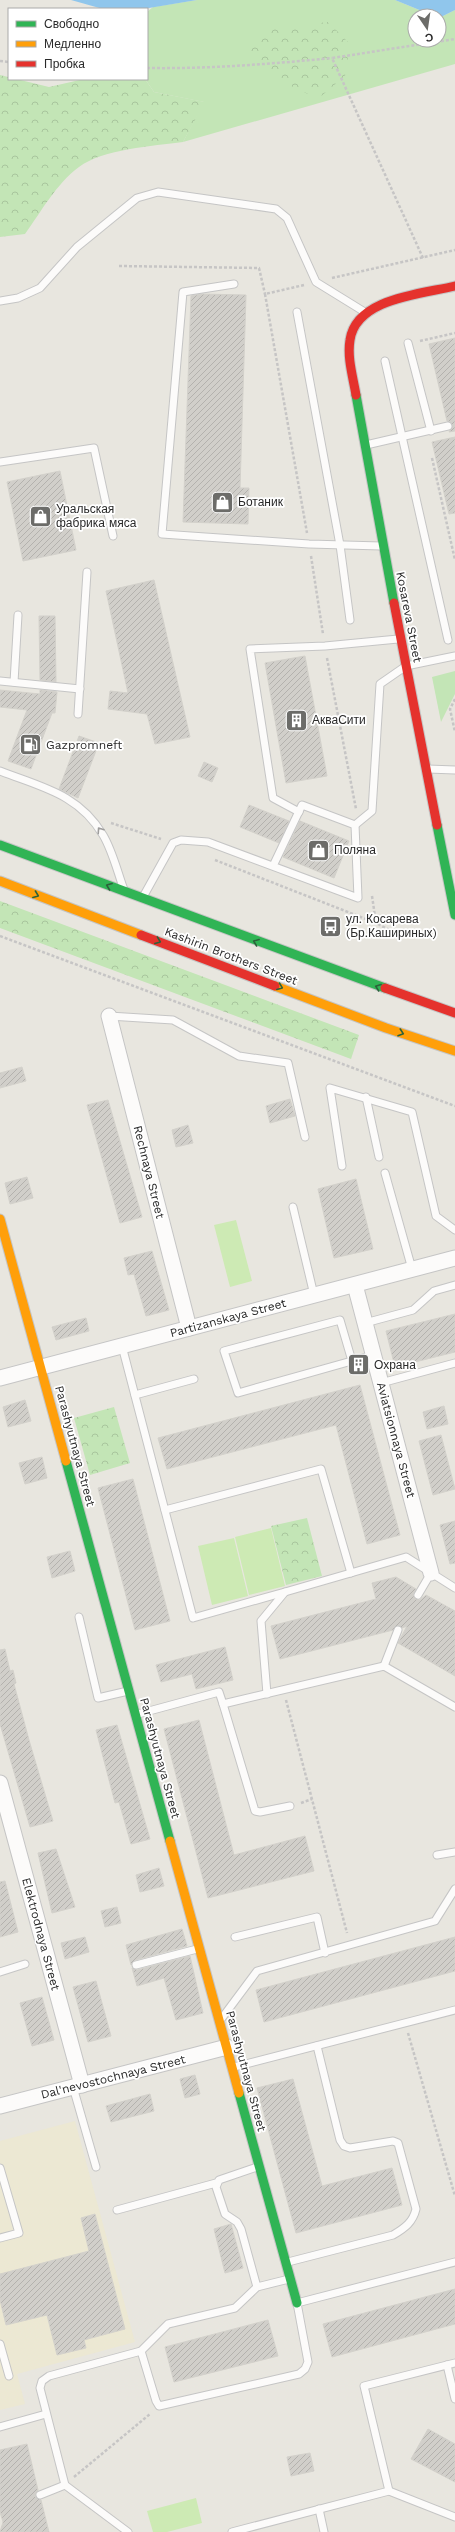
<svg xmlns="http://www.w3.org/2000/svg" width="455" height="2532" viewBox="0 0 455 2532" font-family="'Work Sans',sans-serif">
<defs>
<pattern id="forest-crowns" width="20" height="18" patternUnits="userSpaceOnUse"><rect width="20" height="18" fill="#c3e5b6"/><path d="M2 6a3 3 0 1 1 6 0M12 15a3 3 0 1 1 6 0" fill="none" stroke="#a8c59d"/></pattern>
<pattern id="building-hatch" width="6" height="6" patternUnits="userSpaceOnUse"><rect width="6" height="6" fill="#d1cfca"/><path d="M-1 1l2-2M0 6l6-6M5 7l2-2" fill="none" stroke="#b4b2ae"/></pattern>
</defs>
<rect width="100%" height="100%" fill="#e8e6df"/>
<path fill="#ece8d3" d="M75 2121 135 2342 17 2374 25 2404 0 2410V2141Z"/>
<g fill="#c3e5b6">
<path d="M197 0H395L434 16H415V40H439V18L455 10V64L183 142 204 102 154 92 145 79H147V12L153 7Z"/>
<path d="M455 671V694L441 722 432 677Z"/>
</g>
<g fill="url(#forest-crowns)">
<path d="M328 22 350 44 345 76 319 98 295 89 244 46 264 29Z"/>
<path d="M0 75 49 87 84 79H145L154 92 205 102 183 142C153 146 103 149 79 167 56 184 41 212 25 234L0 237Z"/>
<path d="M0 901 359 1035 351 1059 0 928Z"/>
<path d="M114 1407 130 1463 90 1475 74 1418Z"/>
<path d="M307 1518 322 1576 286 1585 271 1526Z"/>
</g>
<g fill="#cdeab4">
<path d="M236 1220 252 1281 230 1287 214 1225Z"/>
<path d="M271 1528 285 1586 249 1595 235 1537Z"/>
<path d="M234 1538 248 1596 212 1605 198 1546Z"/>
<path d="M196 2498 202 2523 167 2532H153L147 2511Z"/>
</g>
<g fill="#90c6ec">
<path d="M71 0H197L143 9H103Z"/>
<path d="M395 0H455V10L439 18Z"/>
</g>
<g fill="url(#building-hatch)" stroke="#d3d1cb">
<path d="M201 294 246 295 240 488H249L248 524 183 522 191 296Z"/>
<path d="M455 338V431L449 432 453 425 447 421 429 344Z"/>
<path d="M455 437V513L449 514 432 442Z"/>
<path d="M60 471 76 550 23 561 7 482Z"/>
<path d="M154 580 190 737 155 744 147 714 108 709 110 691 128 693 106 591Z"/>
<path d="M39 616H55L56 682 40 680Z"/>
<path d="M305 656 327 776 286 783 265 663Z"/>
<path d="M0 690 40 694V690L57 692 55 713H52L31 769 8 761 27 710 0 707Z"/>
<path d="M79 736 99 743 78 798 59 789Z"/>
<path d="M204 762 218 768 212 782 198 776Z"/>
<path d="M249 805 289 821 279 843 240 827Z"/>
<path d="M300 821 349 841 334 878 283 857Z"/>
<path d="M22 1067 26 1081 0 1088V1073Z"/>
<path d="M290 1099 295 1116 270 1123 266 1106Z"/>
<path d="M108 1100 142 1217 120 1223 87 1105Z"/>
<path d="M188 1125 193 1143 176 1147 172 1130Z"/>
<path d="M27 1177 33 1198 10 1204 5 1183Z"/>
<path d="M356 1179 373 1249 334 1258 318 1189Z"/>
<path d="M152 1251 169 1310 146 1316 134 1274 128 1275 124 1258Z"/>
<path d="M455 1314V1352L395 1367 386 1331Z"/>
<path d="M86 1318 89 1331 56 1340 52 1327Z"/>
<path d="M360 1385 400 1535 367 1544 336 1425 167 1469 158 1438Z"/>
<path d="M25 1400 31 1421 8 1427 3 1407Z"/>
<path d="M444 1406 448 1424 427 1429 423 1412Z"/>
<path d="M441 1435 455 1489 433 1495 419 1441Z"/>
<path d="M42 1457 47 1478 25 1484 19 1463Z"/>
<path d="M133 1479 170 1621 135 1630 98 1488Z"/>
<path d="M455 1521V1563L450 1564 440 1525Z"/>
<path d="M70 1551 75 1571 52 1578 47 1557Z"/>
<path d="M396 1577 416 1589 413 1595 416 1599 420 1600 426 1595 455 1611V1676L398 1643 407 1626 402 1628 398 1625 393 1630 280 1659 271 1626 376 1599 372 1583Z"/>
<path d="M225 1647 233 1680 196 1689 192 1674 161 1682 156 1665Z"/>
<path d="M5 1649 10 1671 13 1670 16 1683 14 1684 29 1740 53 1821 30 1827 0 1724V1650Z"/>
<path d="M199 1720 234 1855 305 1836 314 1871 208 1898 164 1729Z"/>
<path d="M117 1725 150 1839 131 1844 119 1802 115 1803 96 1730Z"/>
<path d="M56 1849 75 1907 52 1913 38 1853Z"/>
<path d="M159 1868 164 1886 140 1892 136 1875Z"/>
<path d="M5 1881 18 1932 0 1937V1882Z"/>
<path d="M117 1907 121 1923 105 1927 101 1911Z"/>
<path d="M182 1929 187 1946 135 1960 131 1965 126 1945Z"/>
<path d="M85 1937 89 1952 65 1959 61 1943Z"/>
<path d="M455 1937V1971L264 2022 256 1990Z"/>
<path d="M190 1956 203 2013 176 2020 164 1978 137 1986 132 1968 137 1970Z"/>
<path d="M96 1981 111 2036 88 2042 73 1987Z"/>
<path d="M42 1997 54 2040 32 2046 20 2003Z"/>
<path d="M195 2075 200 2094 185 2098 180 2079Z"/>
<path d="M293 2079 322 2186 392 2168 402 2205 296 2233 257 2088Z"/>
<path d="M150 2094 154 2111 111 2122 106 2106Z"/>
<path d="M95 2214 125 2329 84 2340 86 2348 57 2355 47 2315 6 2325 0 2300V2274L89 2251 81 2218Z"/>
<path d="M231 2224 243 2268 225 2273 214 2229Z"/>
<path d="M455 2289V2324L332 2357 323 2324Z"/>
<path d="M268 2320 278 2356 174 2382 165 2347Z"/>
<path d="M428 2429 455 2444V2482L411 2459Z"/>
<path d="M27 2444 38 2490 35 2496 41 2500 49 2532H0L3 2522 0 2512V2450Z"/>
<path d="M310 2453 314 2471 291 2476 287 2457Z"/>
</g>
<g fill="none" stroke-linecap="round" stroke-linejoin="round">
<defs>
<g id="lane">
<path d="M234 284 183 292 162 534 309 544 381 546"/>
<path d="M0 301 18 298 40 288 77 247 137 198 158 192 276 209 287 218 316 282 363 311"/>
<path d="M297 312 340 545 350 620"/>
<path d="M408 343 431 431"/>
<path d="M385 361 448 640"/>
<path d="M366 445 448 426"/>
<path d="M0 462 94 448 113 536"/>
<path d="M0 681 80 689"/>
<path d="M14 682 18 615"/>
<path d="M78 714 87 572"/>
<path d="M428 769 455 770"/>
<path d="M0 771C41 787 79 794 103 835 112 850 117 870 123 887"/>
<path d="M299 812 273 798 250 649 325 646 398 639"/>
<path d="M355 825 372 811 380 684 406 666 455 656"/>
<path d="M143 897 173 843 181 840 208 842 358 898 355 825 302 805 273 866"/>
<path d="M109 1016 173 1020 239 1056 288 1063 305 1137"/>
<path d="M366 1097 379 1157"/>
<path d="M342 1166 330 1088 412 1112 436 1216 455 1230"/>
<path d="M385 1173 412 1269"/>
<path d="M293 1207 314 1295"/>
<path d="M365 1323 413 1310 434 1291 455 1285"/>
<path d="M122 1346 193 1618 285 1592"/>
<path d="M352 1361 340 1320 224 1351 238 1393 373 1355"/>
<path d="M381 1383 455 1363"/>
<path d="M135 1395 194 1379"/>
<path d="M165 1510 321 1469 351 1573"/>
<path d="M418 1595 431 1573"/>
<path d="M79 1617 98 1698 128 1691"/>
<path d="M384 1666 398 1630"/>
<path d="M267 1694 261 1621 285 1592 406 1557 455 1588"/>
<path d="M223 1704 255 1811 260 1812 290 1806"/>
<path d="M138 1714 219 1692 223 1704 384 1666 455 1707"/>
<path d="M437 1855 455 1852"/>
<path d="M235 1937 317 1917 325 1953"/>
<path d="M136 1965 197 1949"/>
<path d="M0 1972 25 1964"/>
<path d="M222 2018 257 1971 435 1921 455 1889"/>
<path d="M234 2067 455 2010"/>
<path d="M73 2087 96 2167"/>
<path d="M0 2168 19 2233 0 2238"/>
<path d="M117 2210 216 2183"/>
<path d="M288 2262 393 2235C405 2228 413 2222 416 2209L398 2143 393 2141 350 2148 344 2146 340 2140 317 2046"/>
<path d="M257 2287 241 2229 237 2222 225 2214 216 2187 219 2180 257 2167"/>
<path d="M0 2344 9 2376"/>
<path d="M141 2351 156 2401 159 2406 299 2374 305 2369 308 2362 297 2303 455 2262"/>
<path d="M447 2365 455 2399"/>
<path d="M0 2427 46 2414"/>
<path d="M389 2491 364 2386 455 2363"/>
<path d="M40 2495 65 2485"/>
<path d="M319 2509 324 2532"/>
<path d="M128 2532 65 2485 40 2388 42 2381 49 2376 141 2351 168 2324 235 2308 257 2287 289 2279"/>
<path d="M232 2532 389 2491 455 2517"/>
</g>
<g id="street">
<path d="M109 1016 189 1328"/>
<path d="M355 1285 431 1573"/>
<path d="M0 1378 455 1258"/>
<path d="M0 1783 82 2085"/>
<path d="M0 2106 227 2047"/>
</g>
<g id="fast">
<path d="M356 395 394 603"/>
<path d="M437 825 455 915"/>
<path d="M0 845 385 988"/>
<path d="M66 1461 170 1841"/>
<path d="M239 2093 297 2303"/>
</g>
<g id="slow">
<path d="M0 881 141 935"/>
<path d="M275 986 386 1028 455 1051"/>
<path d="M0 1219 66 1461"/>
<path d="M170 1841 239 2093"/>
</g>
<g id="jam">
<path d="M356 395C353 377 347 358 350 340 356 298 422 294 455 286"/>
<path d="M394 603 437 825"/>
<path d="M141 935 275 986"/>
<path d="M385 988 455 1013"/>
</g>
</defs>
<use href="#lane" stroke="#c5c5c5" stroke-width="9"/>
<use href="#street" stroke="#c5c5c5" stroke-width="17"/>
<use href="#fast" stroke="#c5c5c5" stroke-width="11"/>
<use href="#slow" stroke="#c5c5c5" stroke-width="11"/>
<use href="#jam" stroke="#c5c5c5" stroke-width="11"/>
<g stroke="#c6c5c5" stroke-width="2.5" stroke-dasharray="3 2" stroke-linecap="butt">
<path d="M0 61 9 62"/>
<path d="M147 68C209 69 270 64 332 58"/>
<path d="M423 258 332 58 455 39"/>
<path d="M119 266 259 268 265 294"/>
<path d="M332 278 455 250"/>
<path d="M304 285 265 294 307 533"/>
<path d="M420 341 455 333"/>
<path d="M432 458 455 560"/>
<path d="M311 556 323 634"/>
<path d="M327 658 356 809"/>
<path d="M455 699 450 709 455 732"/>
<path d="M111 823 161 839"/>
<path d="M215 860 376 923 401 936"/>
<path d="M372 896 376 923"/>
<path d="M0 936 455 1106"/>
<path d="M286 1700 347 1933"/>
<path d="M301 1803 312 1799"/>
<path d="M408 2033 455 2196"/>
<path d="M74 2477 150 2414"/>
</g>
<use href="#lane" stroke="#fcfbfa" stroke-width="7"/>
<use href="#street" stroke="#fcfbfa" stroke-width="15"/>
<use href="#fast" stroke="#30b455" stroke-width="9"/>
<use href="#slow" stroke="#ff9f0a" stroke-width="9"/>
<use href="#jam" stroke="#e5322d" stroke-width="9"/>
</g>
<defs><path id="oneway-chevron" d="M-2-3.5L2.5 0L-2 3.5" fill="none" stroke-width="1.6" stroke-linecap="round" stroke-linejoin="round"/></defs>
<use stroke="#9e9d9c" href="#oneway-chevron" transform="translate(100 830) rotate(-124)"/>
<g stroke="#2c613b">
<use href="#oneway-chevron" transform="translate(109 886) rotate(-159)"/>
<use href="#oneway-chevron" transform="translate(36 895) rotate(21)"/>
<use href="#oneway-chevron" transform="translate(158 941) rotate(21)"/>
<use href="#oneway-chevron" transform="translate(256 942) rotate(-159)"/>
<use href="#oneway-chevron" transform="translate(280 987) rotate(21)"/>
<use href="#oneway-chevron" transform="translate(378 987) rotate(-160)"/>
<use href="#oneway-chevron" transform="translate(401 1033) rotate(19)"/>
</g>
<defs>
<symbol id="shop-square" viewBox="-11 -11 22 22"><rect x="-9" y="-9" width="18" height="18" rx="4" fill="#6c6c69" stroke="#fff"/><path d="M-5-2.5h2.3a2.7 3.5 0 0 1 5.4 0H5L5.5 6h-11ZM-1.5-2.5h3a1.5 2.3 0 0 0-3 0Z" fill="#fff"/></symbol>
<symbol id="building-square" viewBox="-11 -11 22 22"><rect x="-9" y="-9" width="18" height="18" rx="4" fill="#6c6c69" stroke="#fff"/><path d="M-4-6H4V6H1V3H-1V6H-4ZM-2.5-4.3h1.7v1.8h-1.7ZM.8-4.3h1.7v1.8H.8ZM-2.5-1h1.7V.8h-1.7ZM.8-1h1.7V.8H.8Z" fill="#fff"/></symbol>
<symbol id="fuel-square" viewBox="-11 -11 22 22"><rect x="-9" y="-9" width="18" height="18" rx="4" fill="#6c6c69" stroke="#fff"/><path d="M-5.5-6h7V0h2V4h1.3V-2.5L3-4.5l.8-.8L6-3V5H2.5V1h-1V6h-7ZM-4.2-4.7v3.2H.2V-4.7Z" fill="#fff"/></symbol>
<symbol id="bus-square" viewBox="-11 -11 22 22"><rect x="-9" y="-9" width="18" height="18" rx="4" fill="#6c6c69" stroke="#fff"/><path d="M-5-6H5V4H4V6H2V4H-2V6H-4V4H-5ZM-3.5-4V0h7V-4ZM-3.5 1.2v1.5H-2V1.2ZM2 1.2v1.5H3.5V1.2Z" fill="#fff"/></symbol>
</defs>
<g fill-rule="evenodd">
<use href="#shop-square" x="210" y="490" width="25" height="25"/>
<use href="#shop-square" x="28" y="504" width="25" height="25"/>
<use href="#building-square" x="284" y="708" width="25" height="25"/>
<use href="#fuel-square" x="18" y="732" width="25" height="25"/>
<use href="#shop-square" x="306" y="838" width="25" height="25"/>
<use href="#bus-square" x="318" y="914" width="25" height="25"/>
<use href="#building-square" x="346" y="1352" width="25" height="25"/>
</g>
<g text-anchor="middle" stroke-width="3.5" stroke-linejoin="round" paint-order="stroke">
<g font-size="12" fill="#2a2a2a" stroke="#fff" text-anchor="start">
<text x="238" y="506">Ботаник</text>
<text x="56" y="513">Уральская<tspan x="56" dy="14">фабрика мяса</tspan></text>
<text x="312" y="724">АкваСити</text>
<text x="46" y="749">Gazpromneft</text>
<text x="334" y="854">Поляна</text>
<text x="346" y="923">ул. Косарева<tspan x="346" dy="14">(Бр.Кашириных)</tspan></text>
<text x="374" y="1369">Охрана</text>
</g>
<g font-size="12" fill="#2a2a2a" stroke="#fff">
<text transform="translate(409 617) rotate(79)" y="4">Kosareva Street</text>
<text transform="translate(231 956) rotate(21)" y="4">Kashirin Brothers Street</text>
<text transform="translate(149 1172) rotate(76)" y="4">Rechnaya Street</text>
<text transform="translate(228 1318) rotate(-15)" y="4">Partizanskaya Street</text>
<text transform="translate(396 1440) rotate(75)" y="4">Aviatsionnaya Street</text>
<text transform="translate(75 1446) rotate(75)" y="4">Parashyutnaya Street</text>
<text transform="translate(160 1758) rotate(75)" y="4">Parashyutnaya Street</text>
<text transform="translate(41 1934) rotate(75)" y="4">Elektrodnaya Street</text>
<text transform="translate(246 2071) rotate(75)" y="4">Parashyutnaya Street</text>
<text transform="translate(113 2077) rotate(-14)" y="4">Dal'nevostochnaya Street</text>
</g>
</g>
<rect x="8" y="8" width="140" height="72" fill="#ffffff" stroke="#aaaaaa"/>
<rect x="16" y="21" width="20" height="6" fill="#30b455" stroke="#aaaaaa"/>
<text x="44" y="28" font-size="12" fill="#2a2a2a">Свободно</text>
<rect x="16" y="41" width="20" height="6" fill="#ff9f0a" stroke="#aaaaaa"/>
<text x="44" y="48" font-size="12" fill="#2a2a2a">Медленно</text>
<rect x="16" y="61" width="20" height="6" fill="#e5322d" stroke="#aaaaaa"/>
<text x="44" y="68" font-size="12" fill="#2a2a2a">Пробка</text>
<g transform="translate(427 28) rotate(167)"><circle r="19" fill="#ffffff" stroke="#aaaaaa"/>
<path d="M0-3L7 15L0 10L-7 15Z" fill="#6c6c69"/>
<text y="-6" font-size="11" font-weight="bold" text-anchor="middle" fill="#2a2a2a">С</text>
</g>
</svg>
